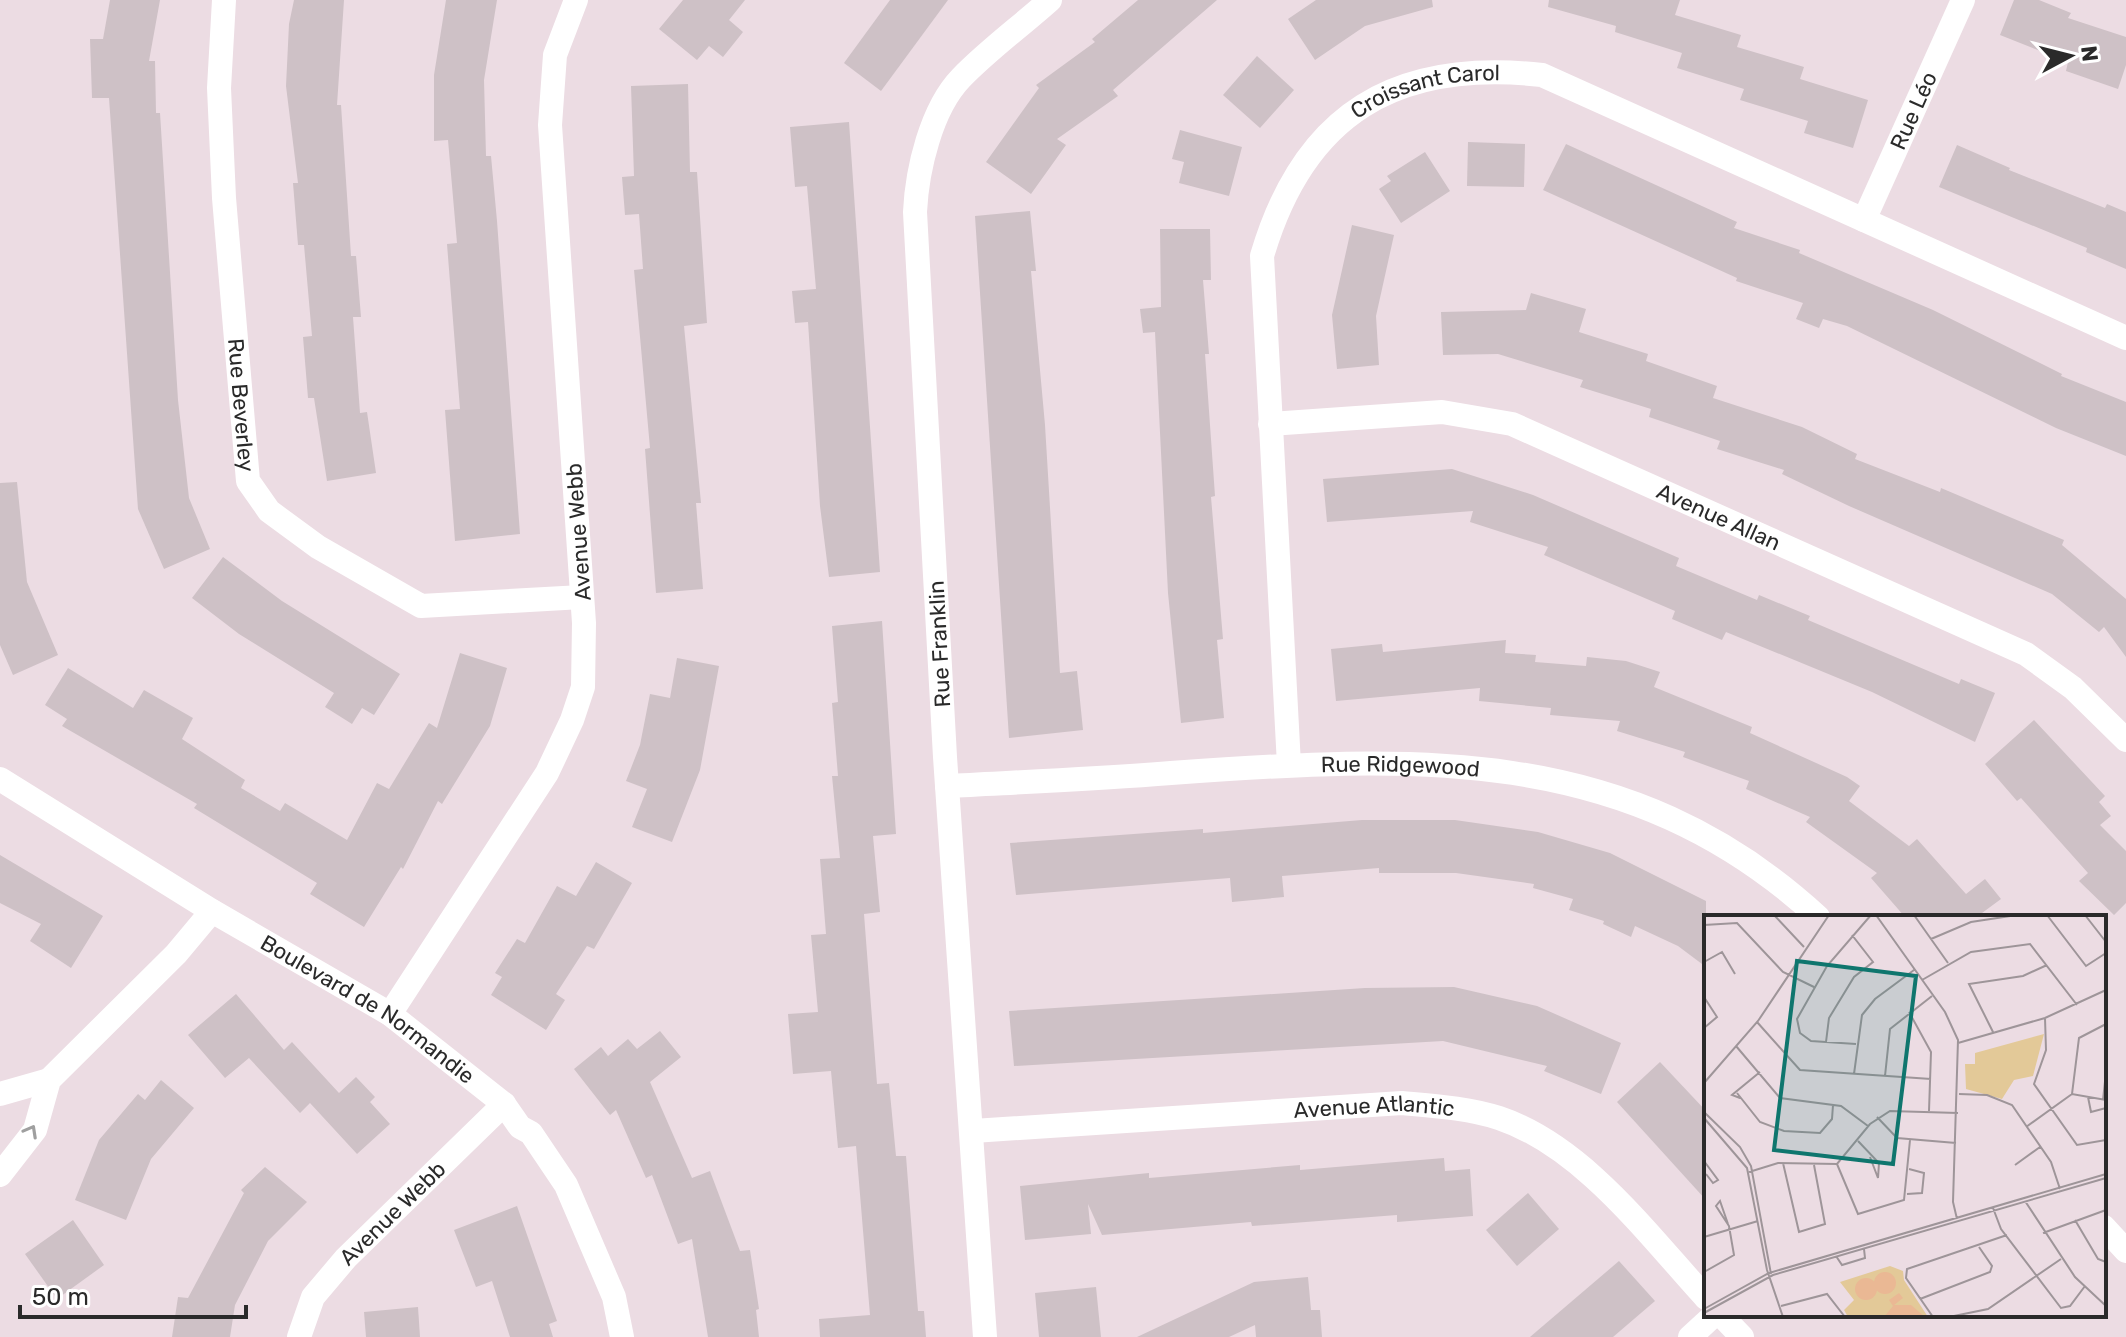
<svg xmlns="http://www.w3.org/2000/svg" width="2126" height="1337" viewBox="0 0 2126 1337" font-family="Rubik,sans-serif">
<rect width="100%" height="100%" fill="#ecdce3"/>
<g fill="#cec1c6">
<path d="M110 0H160L149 61H155L156 113H160L178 400 189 498 210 549 164 569 138 509 109 98H92L90 39H103Z"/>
<path d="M294 0H344L337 105H341L351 256H356L361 317H353L360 413 367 412 376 473 327 481 314 398H308L303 337 312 336 304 245H298L293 183H298L286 86 289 24Z"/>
<path d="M446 0H497L484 80 486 156H491L497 221 520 534 455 541 445 410 460 409 447 244 457 243 448 140 434 141V75Z"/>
<path d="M683 0H745L729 20 743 32 723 57 709 46 697 60 659 29Z"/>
<path d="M890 0H948L881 91 844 63Z"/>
<path d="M1138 0H1217L1113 90 1118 96 1057 139 1066 145 1031 194 986 162 1039 88 1036 85 1095 42 1092 39Z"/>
<path d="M1316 0H1432L1433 7 1365 26 1315 60 1288 19Z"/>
<path d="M1549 0H1680L1675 15 1741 35 1737 47 1804 67 1800 79 1868 100 1853 148 1804 133 1808 121 1740 100 1744 89 1677 68 1682 53 1615 32 1616 26 1548 7Z"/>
<path d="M2014 0H2039L2071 13 2068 18 2126 37V65L2118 89 2066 71 2068 62 2000 35Z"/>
<path d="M1257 56 1294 90 1260 128 1223 95Z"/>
<path d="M688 84 690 172H697L707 323 684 326 701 503H696L703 589 656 593 645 449 650 448 634 270 643 269 639 214 625 215 622 177 634 176 631 86Z"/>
<path d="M849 122 880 572 829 577 820 506 808 322 795 323 792 291 816 289 807 186 795 187 790 127Z"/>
<path d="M1180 130 1242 147 1229 196 1179 183 1184 162 1172 159Z"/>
<path d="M1468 142 1525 144 1524 187 1467 186Z"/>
<path d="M1566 144 1737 222 1734 228 1800 250 1799 253 1933 310 2062 374 2061 376 2126 402V456L2056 428 1847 326 1823 319 1819 328 1796 319 1803 303 1736 281 1737 278 1543 190Z"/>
<path d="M1957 145 2010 168 2009 170 2105 208 2107 204 2126 212V269L2086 252 2087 248 1939 187Z"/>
<path d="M1425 152 1450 191 1401 223 1379 189 1391 181 1387 176Z"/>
<path d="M1030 211 1036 271H1031L1045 425 1060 673 1077 671 1083 730 1009 738 975 216Z"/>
<path d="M1352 225 1394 235 1376 316 1379 365 1337 369 1332 315Z"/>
<path d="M1160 229H1210L1211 280H1203L1209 354H1205L1215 496 1211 497 1223 639 1217 640 1224 718 1181 723 1168 593 1155 332 1143 333 1140 309 1161 307Z"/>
<path d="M1531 293 1586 309 1579 332 1648 354 1646 361 1717 386 1713 398 1802 427 1857 454 1855 459 1940 492 1941 488 2064 540 2062 545 2126 599V657L2104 627 2099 632 2052 594 1849 506 1782 474 1784 470 1717 449 1720 441 1649 417 1651 409 1580 387 1583 380 1498 354 1443 355 1441 312 1526 310Z"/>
<path d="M1452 469 1533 495 1679 558 1676 566 1757 600 1759 595 1810 616 1808 620 1959 684 1961 679 1995 693 1975 742 1872 692 1726 632 1722 640 1672 619 1675 611 1544 555 1548 547 1470 522 1473 511 1327 522 1323 479Z"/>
<path d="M17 482 27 582 58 655 13 675 0 645V483Z"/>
<path d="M223 557 282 601 400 674 374 715 362 708 352 724 325 707 334 693 239 634 192 598Z"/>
<path d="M882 621 896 834 873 836 880 912 864 914 877 1084 889 1083 896 1156H906L918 1311H924L926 1337H820L819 1319 870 1315 856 1146 838 1148 831 1071 793 1074 788 1014 818 1012 811 935 826 934 820 859 840 858 832 776H838L832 703 838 702 832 626Z"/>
<path d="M1506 640 1505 653 1536 655 1535 662 1586 666 1587 657 1626 661 1660 672 1654 687 1752 727 1750 733 1847 777 1860 786 1849 801 1909 846 1917 839 1966 894 1985 879 2001 899 1982 913 1986 917H1905L1871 878 1877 873 1806 822 1810 817 1746 789 1749 781 1683 757 1685 752 1617 731 1620 721 1550 715 1551 708 1479 701 1480 688 1336 701 1331 649 1382 644 1383 652Z"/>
<path d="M460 653 507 668 490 726 442 804 438 801 403 869 401 867 364 927 310 894 317 883 194 808 197 804 62 726 67 719 45 705 68 668 133 708 144 690 193 718 182 739 245 780 241 788 280 811 285 803 347 840 377 783 389 789 429 723 437 728Z"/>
<path d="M677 658 719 666 700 770 672 842 632 827 647 789 626 781 640 745 650 694 670 698Z"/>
<path d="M2034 720 2105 796 2099 802 2111 816 2100 825 2126 851V903L2114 915 2079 881 2088 873 2021 798 2017 801 1985 764Z"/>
<path d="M1362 820H1455L1538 832 1610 853 1706 901V967L1678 946 1635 926 1631 937 1603 924 1604 921 1569 910 1573 899 1533 888 1534 884 1456 873H1379V868L1282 876 1284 897 1232 902 1230 878 1016 895 1010 843 1203 829V833Z"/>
<path d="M0 855 103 916 71 968 30 941 41 924 0 903Z"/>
<path d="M596 862 632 883 594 949 587 946 556 994 565 1000 546 1030 491 995 502 977 495 973 517 939 525 943 557 886 576 896Z"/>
<path d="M1454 987 1537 1006 1621 1043 1601 1094 1544 1071 1547 1066 1443 1041 1014 1066 1009 1011 1365 988Z"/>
<path d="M236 994 284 1050 292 1042 339 1093 356 1077 375 1097 370 1102 390 1124 357 1154 310 1103 300 1113 249 1058 225 1078 188 1035Z"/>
<path d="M660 1031 681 1057 650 1082 692 1178 710 1171 740 1251 750 1250 759 1309 756 1310 759 1337H708L692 1239 678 1244 652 1175 646 1178 616 1110 610 1115 574 1069 601 1047 608 1056 628 1039 637 1049Z"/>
<path d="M1660 1062 1706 1111V1200L1617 1102Z"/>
<path d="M161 1080 194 1108 151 1159 126 1220 75 1200 99 1140 138 1094 145 1100Z"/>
<path d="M1444 1158 1445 1171 1470 1169 1473 1216 1397 1222V1215L1252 1226 1251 1222 1102 1235 1088 1204 1091 1234 1025 1240 1020 1186 1149 1173V1178L1300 1165V1170Z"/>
<path d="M265 1167 307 1202 268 1241 235 1305 230 1337H172L178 1297 188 1298 244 1193 241 1190Z"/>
<path d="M1528 1193 1559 1229 1517 1266 1486 1230Z"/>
<path d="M517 1206 557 1321 549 1324 553 1337H510L492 1281 476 1287 454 1230Z"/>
<path d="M73 1220 104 1265 57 1299 25 1254Z"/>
<path d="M1619 1261 1655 1301 1613 1337H1530Z"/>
<path d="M1308 1277 1311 1310H1320L1322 1337H1256L1255 1325 1229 1337H1137L1254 1282Z"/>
<path d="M1096 1287 1101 1337H1039L1035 1293Z"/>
<path d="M418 1307 420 1337H366L364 1312Z"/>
</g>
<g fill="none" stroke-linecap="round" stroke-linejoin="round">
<g stroke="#fff" stroke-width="24">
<path id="s1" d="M224 0 219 88 224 198 248 481 269 511 318 547 421 606 582 597"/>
<path id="s2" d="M1864 220 1963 0"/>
<path id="s3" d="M1270 424 1442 412 1512 424 2026 654 2073 688 2126 740"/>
<path id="s4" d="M1289 765 1262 256C1304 113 1396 59 1542 75L2126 338"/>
<path id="s5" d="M0 779 212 911 390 1014 504 1104 520 1127 531 1133 566 1185 614 1297 622 1337"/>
<path id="s6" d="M947 786C1022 782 1097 779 1171 773 1410 756 1628 742 1818 917"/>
<path d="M390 1014 547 773 572 720 583 687 584 623 550 125 555 55 576 0"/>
<path d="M0 1094 49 1080"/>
<path id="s7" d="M973 1131 1402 1103C1435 1106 1468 1108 1499 1118 1583 1146 1648 1235 1706 1298"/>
<path d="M0 1175 35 1130 49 1080 176 954 212 911"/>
<path d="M2104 1227 2126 1251"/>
<path d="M1721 1315 1742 1337"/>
<path id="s8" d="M299 1337 313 1297 346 1258 504 1104"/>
<path d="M985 1337 945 757 915 212C917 170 931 109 961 78 988 50 1021 26 1050 0"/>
<path d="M1690 1337 1714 1315"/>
</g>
</g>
<defs><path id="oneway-chevron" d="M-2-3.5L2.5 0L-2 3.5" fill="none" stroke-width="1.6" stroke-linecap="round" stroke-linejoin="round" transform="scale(2)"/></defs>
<use stroke="#9f9f9f" href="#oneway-chevron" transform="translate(31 1131) rotate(-61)"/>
<g text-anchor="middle" stroke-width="6" stroke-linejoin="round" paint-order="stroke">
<g font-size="22" fill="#2a2a2a" stroke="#fff">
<text dy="8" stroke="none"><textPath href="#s4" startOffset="760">Croissant Carol</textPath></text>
<text dy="8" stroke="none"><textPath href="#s2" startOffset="120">Rue Léo</textPath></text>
<text dy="8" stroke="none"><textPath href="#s1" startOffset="406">Rue Beverley</textPath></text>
<text dy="8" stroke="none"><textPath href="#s3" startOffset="470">Avenue Allan</textPath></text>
<text transform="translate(578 532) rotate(-94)" y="8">Avenue Webb</text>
<text transform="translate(939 644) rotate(-93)" y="8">Rue Franklin</text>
<text dy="8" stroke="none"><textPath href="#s6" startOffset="454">Rue Ridgewood</textPath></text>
<text dy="8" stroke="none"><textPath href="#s5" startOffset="434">Boulevard de Normandie</textPath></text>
<text dy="8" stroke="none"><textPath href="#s7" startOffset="402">Avenue Atlantic</textPath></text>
<text dy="8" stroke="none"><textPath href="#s8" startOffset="158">Avenue Webb</textPath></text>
</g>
</g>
<g transform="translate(1704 915)">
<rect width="402" height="402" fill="#ecdce3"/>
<path d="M340 119 329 161 310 165 298 184 262 174 261 149H271V138ZM186 351 199 356 200 365 224 402H144L140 395 150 385 136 367Z" fill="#e3c998"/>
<path d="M170 368a11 11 0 1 1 22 0a11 11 0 1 1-22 0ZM151 374a11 11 0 1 1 22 0a11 11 0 1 1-22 0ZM195 378 199 383 190 390H207L221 402H180L189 391 185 385Z" fill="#eab894"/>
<path fill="none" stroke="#9e9599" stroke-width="2" d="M70 0 100 32M172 0 241 97 254 125 249 287 253 304M210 0 244 48M343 0 382 51 402 38M381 0 402 27M0 10 33 8 79 57 110 72M227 24 267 7 313 0M0 47 18 37 31 59M218 65 267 37 326 29 373 90M0 82 13 102 0 113M205 97 227 137 225 196M341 103 342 135 330 169 373 230 402 225M53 107 96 155 227 164M289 117 265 69 319 61 343 50M122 127 125 103 150 62 169 47 148 20M254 128 341 103 402 75M152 129 107 126 96 118 93 104 123 51 167 0M32 131 76 183 137 191 164 211M150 159 158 100 171 84 210 55M181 161 186 114 228 81M0 168 54 106 125 0M33 178 56 207 80 216 116 218 128 204 129 190M255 179 283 180 308 190 347 247 356 274M368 179 375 123 402 109M384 182 387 197 402 193M36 183 28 180 56 157M399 185 402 157M0 197 36 232 47 251 67 359M173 202 193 223 252 228M0 203 43 253 63 355 79 402M322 212 368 179 402 185M154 226 175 248 174 263 166 242M0 246 14 265 9 268 2 259M79 248 95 317 121 309 110 250M133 249 154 299 200 285 206 225M311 250 336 232M45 257 74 248 133 249 166 209 186 196 254 198M203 279 218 278 220 258 205 254M321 286 371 362 402 391M289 293 297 314 357 393 366 391 381 371M371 305 394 344 402 347M339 318 402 295M0 322 54 306M132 341 138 350 161 343 160 334M0 357 30 340 25 311 12 291 16 286 24 309M216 384 286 357 288 351 275 332M77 391 123 379 141 402M0 394 65 358 402 259M0 398 69 360 402 263M229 402 202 363 203 354 303 320M245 402 284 394 357 344"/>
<path fill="#0f766e" fill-opacity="0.15" stroke="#0f766e" stroke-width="4" d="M93 46 212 61 189 249 70 235Z"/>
<rect width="402" height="402" fill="none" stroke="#2a2a2a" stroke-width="4"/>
</g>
<g transform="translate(2070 56) rotate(83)" stroke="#ffffff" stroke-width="6" paint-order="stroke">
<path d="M0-6L14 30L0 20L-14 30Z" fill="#2a2a2a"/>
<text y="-12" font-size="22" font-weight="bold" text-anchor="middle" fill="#2a2a2a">N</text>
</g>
<path d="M20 1305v12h226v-12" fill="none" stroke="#2a2a2a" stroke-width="4"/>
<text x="32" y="1305" font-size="24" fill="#2a2a2a" stroke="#ffffff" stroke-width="6" paint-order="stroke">50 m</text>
</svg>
